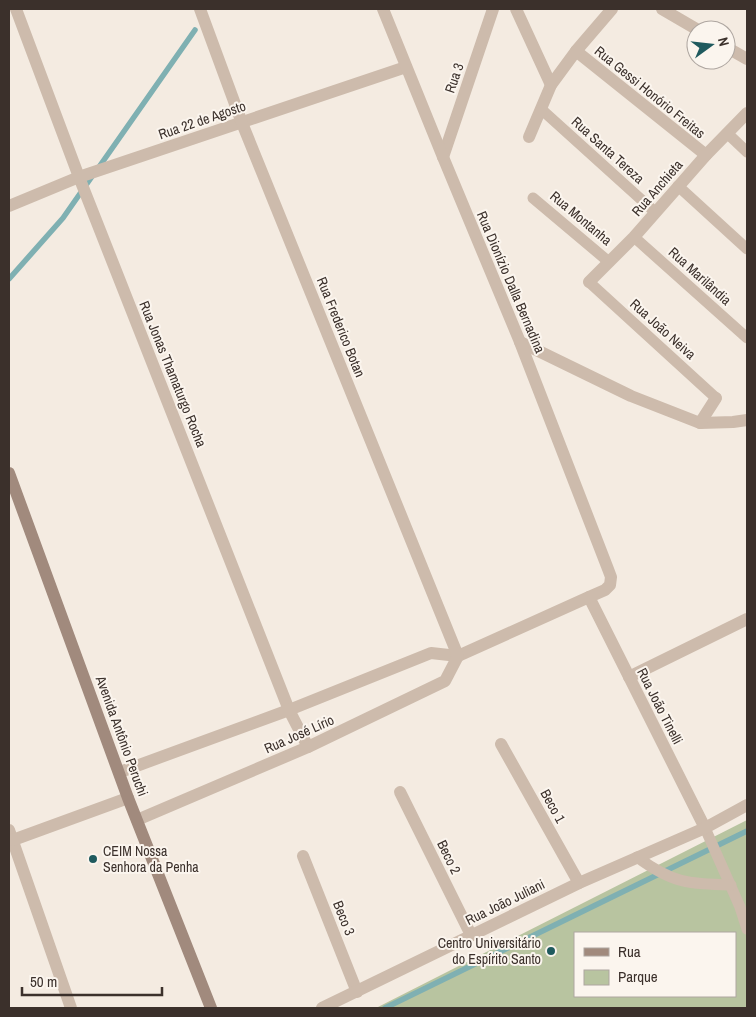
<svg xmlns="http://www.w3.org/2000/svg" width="756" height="1017" viewBox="0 0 756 1017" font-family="'Archivo Narrow',sans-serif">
<rect width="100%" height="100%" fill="#f4ebe1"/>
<path fill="#b8c4a0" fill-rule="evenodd" d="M747 820V1008H376ZM575 933H735V996H575Z"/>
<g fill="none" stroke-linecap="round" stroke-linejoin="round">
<g stroke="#7fb0b2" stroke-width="5.5">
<path d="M99 167 195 30"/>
<path d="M9 279 63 218 93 175"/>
<path d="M385 1008 747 831"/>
</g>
<g stroke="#cdbbac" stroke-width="11">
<path d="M541 109 655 212"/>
<path d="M728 134 747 152"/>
<path d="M678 186 747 249"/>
<path d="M533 198 609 262"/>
<path d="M634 237 747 338"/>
<path d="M589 282 716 398"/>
<path d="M705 828 740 907 747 929"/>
<path d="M637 857C672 883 688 884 731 885"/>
</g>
<g stroke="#cdbbac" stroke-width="12">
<path d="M16 9 79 177 289 710 308 747"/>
<path d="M516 9 551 85"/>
<path d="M662 9 698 30"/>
<path d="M726 47 747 59"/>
<path d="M576 51 706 155"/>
<path d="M529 137 551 85 576 51 612 9"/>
<path d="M443 157 493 9"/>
<path d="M9 206 79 177 406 67"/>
<path d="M589 282 634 237 706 155 747 113"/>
<path d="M520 342 631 396 700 423 733 422 747 420"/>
<path d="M700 423 716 398"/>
<path d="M589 597 705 828"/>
<path d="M629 677 747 619"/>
<path d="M501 744 579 883"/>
<path d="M120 772 289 710 431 653 458 656 589 597 605 590 610 585 611 577 608 569 520 342 443 157 383 9"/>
<path d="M400 792 471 935"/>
<path d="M137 820 308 747 445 681 458 656 242 123 200 9"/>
<path d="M9 830 71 1008"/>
<path d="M13 840 128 798"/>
<path d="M303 856 357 992"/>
<path d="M322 1008 579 883 705 828 747 805"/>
</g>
<path stroke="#a18a7d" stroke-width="12" d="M9 473 128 798 211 1008"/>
</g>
<g fill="#1f5a5e" stroke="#fbf5ee" stroke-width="2">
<circle cx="93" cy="859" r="5"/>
<circle cx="551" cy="951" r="5"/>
</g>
<g text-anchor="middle" stroke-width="4" stroke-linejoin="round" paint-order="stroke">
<g font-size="14" fill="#3b302b" stroke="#fbf5ee">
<text transform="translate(454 78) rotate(-71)" y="5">Rua 3</text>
<text transform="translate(650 92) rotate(39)" y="5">Rua Gessi Honório Freitas</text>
<text transform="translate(202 120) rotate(-19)" y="5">Rua 22 de Agosto</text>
<text transform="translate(608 150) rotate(42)" y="5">Rua Santa Tereza</text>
<text transform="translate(657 188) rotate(-49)" y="5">Rua Anchieta</text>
<text transform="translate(581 218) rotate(40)" y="5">Rua Montanha</text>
<text transform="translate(700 276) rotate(42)" y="5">Rua Marilândia</text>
<text transform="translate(511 282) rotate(67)" y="5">Rua Dionízio Dalla Bernadina</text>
<text transform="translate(341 327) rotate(68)" y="5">Rua Frederico Botan</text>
<text transform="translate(663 329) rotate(42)" y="5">Rua João Neiva</text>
<text transform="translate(173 374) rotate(68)" y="5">Rua Jonas Thamaturgo Rocha</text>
<text transform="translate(660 706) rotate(63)" y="5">Rua João Tinelli</text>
<text transform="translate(299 734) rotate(-24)" y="5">Rua José Lírio</text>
<text transform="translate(122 736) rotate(70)" y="5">Avenida Antônio Peruchi</text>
<text transform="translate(553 806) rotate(61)" y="5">Beco 1</text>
<text transform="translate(449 857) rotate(64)" y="5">Beco 2</text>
<text transform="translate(505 902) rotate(-26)" y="5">Rua João Juliani</text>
<text transform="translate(344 918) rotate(68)" y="5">Beco 3</text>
</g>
<g font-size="14" fill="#3b302b" stroke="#fbf5ee" text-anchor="start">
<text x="103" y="856">CEIM Nossa<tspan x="103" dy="16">Senhora da Penha</tspan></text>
<text x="541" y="948" text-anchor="end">Centro Universitário<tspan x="541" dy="16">do Espírito Santo</tspan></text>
</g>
</g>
<rect width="756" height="1017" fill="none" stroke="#3b302b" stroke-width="20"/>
<rect x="574" y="932" width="162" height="65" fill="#fbf5ee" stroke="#aea6a0"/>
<rect x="584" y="948" width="25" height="8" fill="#a18a7d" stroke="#aea6a0"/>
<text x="618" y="957" font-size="15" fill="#3b302b">Rua</text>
<rect x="584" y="970" width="25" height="15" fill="#b8c4a0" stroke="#aea6a0"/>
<text x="618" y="982" font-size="15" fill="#3b302b">Parque</text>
<g transform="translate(711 45) rotate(75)"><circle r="24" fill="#fbf5ee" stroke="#aea6a0"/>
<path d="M0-4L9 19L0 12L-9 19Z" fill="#1f5a5e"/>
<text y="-8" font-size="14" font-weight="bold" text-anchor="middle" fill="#3b302b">N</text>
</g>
<path d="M22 987v8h140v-8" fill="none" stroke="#3b302b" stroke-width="2.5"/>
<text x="30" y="987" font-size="15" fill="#3b302b" stroke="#fbf5ee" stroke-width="4" paint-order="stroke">50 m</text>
</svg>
